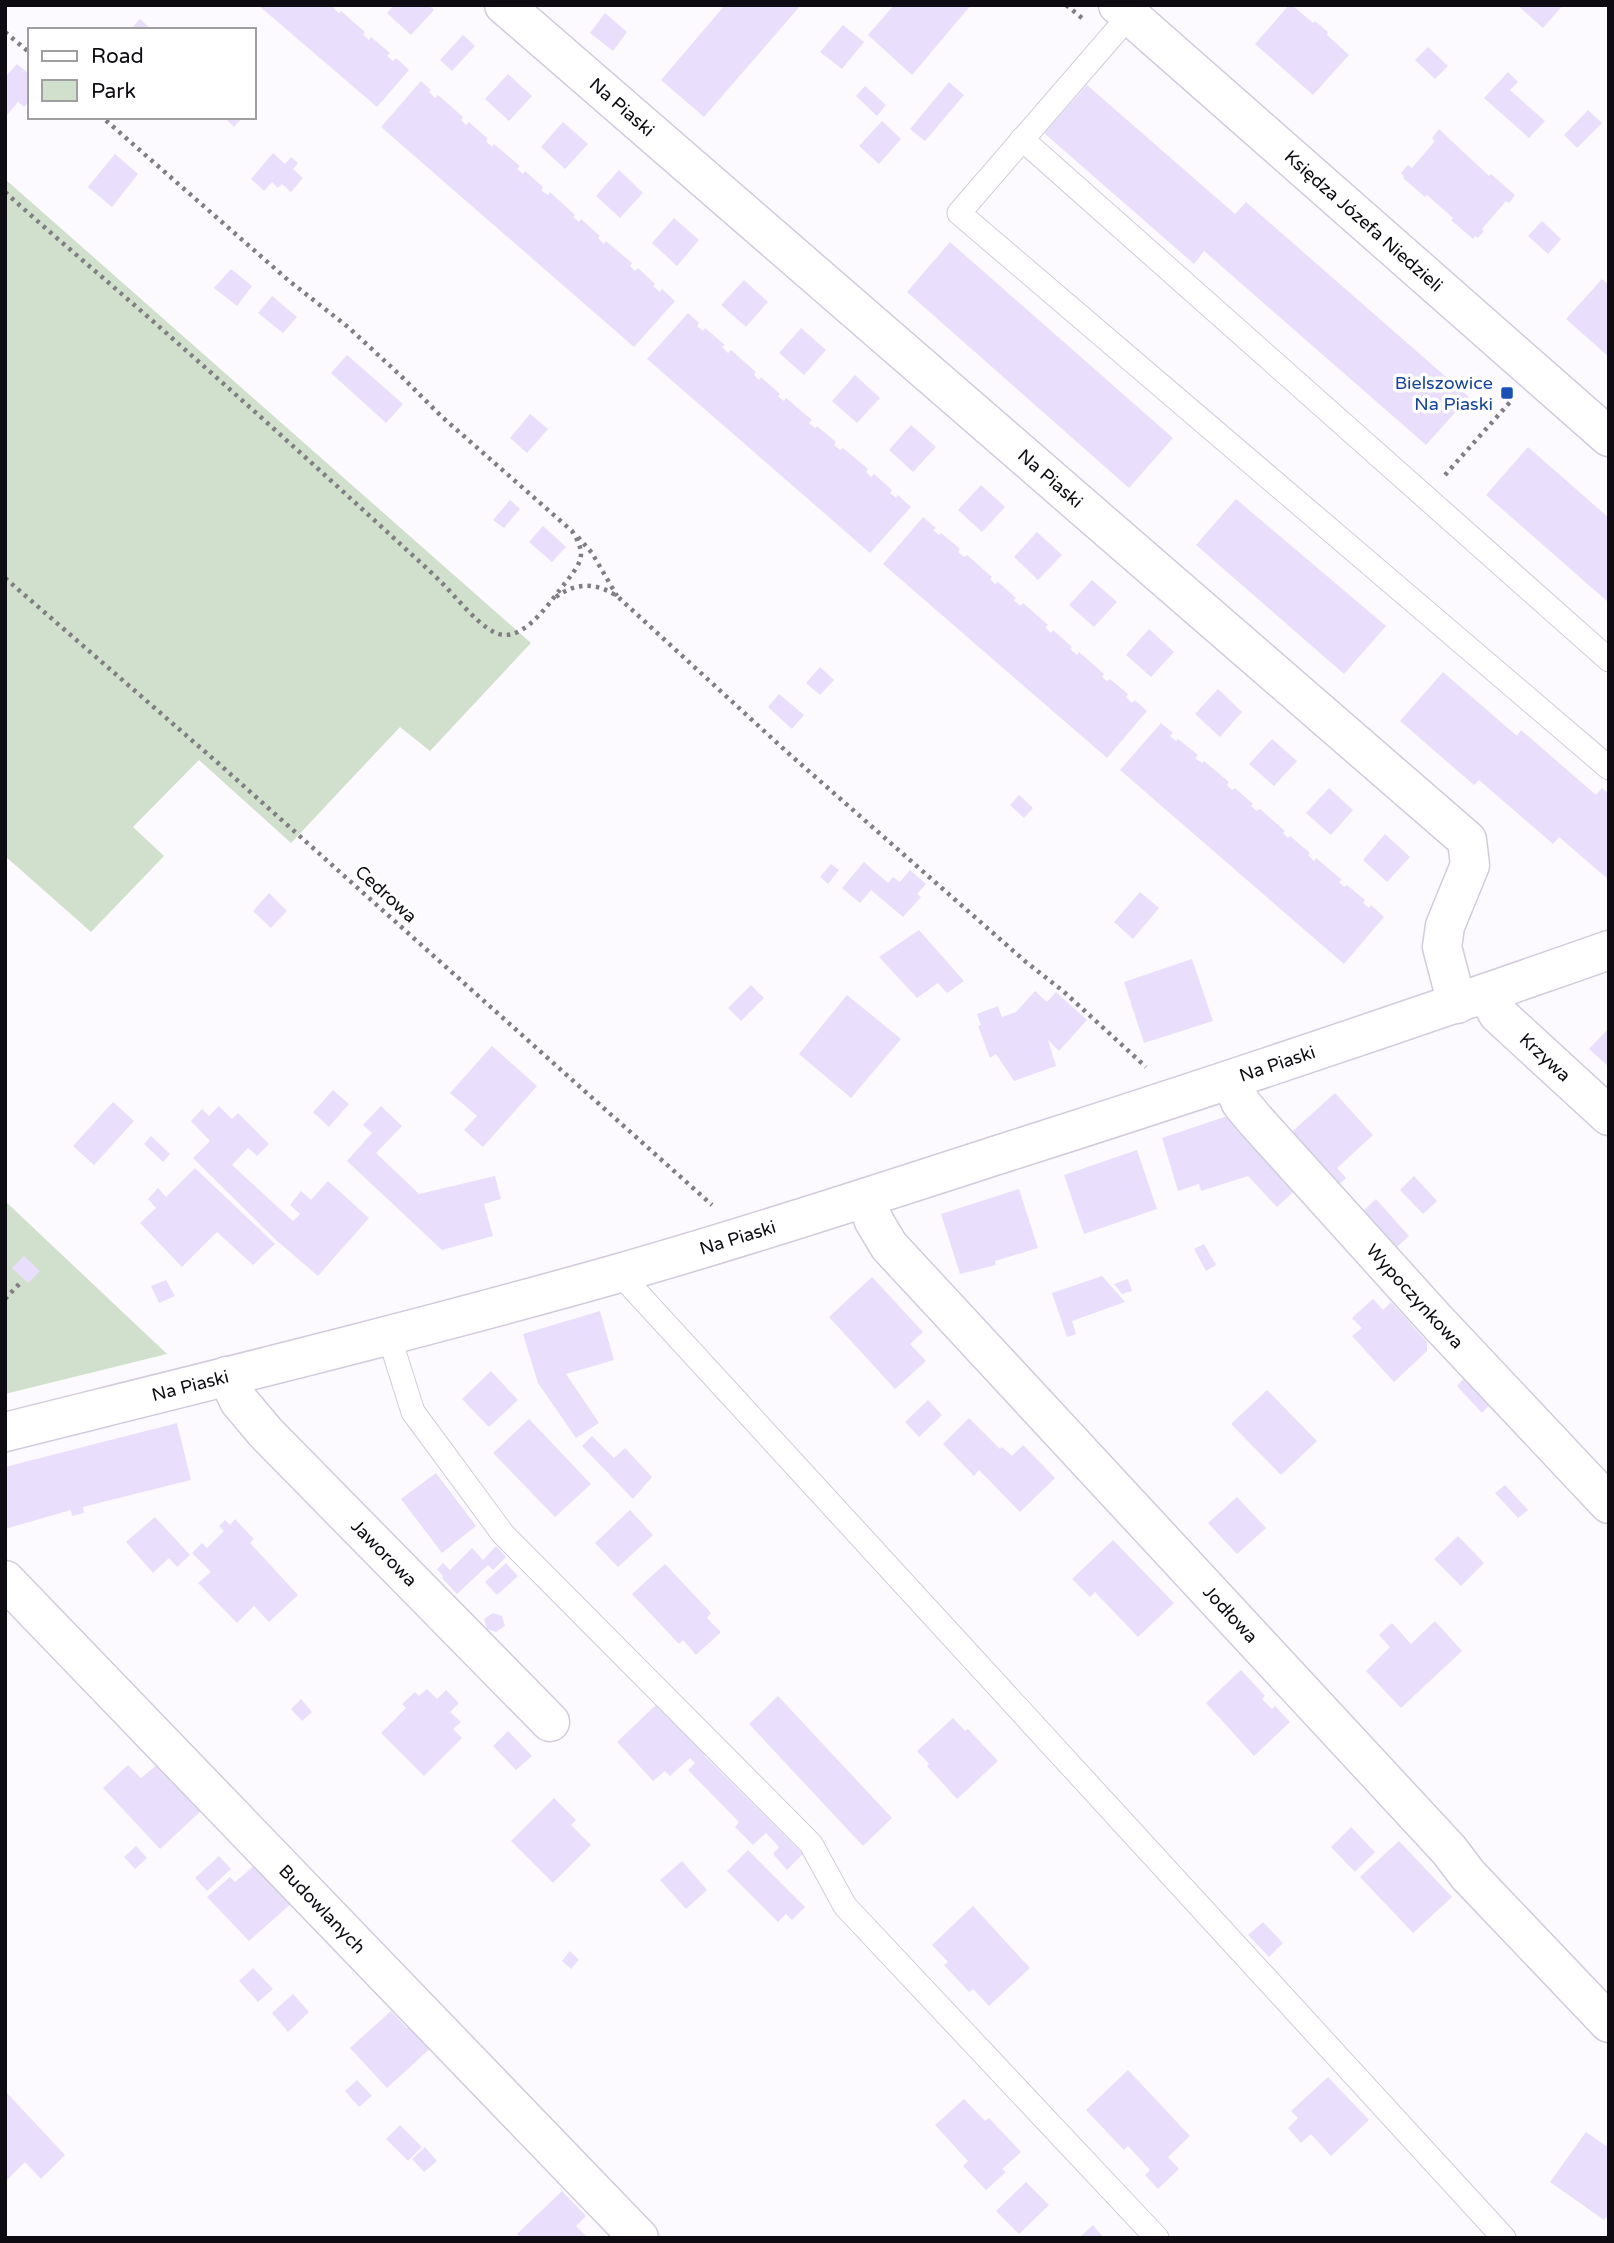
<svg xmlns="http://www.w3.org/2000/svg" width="1614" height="2243" viewBox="0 0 1614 2243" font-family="'Varela Round',sans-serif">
<rect width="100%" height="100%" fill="#fcfafe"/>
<g fill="#d1e0cc">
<path d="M5 179 531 643 430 751 400 727 291 843 199 760 133 827 164 856 91 932 5 856Z"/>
<path d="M5 1201 167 1354 5 1394Z"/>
</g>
<g fill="#e9dffc">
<path d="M258 5H335L333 8 339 13 341 11 365 32 363 35 369 40 371 37 390 53 387 56 393 61 396 58 409 70 377 107Z"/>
<path d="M394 5H429L434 10 411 35 387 13Z"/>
<path d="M801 5 704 117 661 80 725 5Z"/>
<path d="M894 5H971L912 75 868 35Z"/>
<path d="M1289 5H1292L1313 23 1315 21 1328 32 1327 35 1349 55 1313 95 1255 44Z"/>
<path d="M1517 5H1563L1543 28Z"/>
<path d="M605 13 627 32 613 51 590 33Z"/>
<path d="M140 19 152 30H130Z"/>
<path d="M843 25 864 42 842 69 820 52Z"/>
<path d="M463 35 475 46 452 71 440 60Z"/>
<path d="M1428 47 1448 66 1435 79 1415 60Z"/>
<path d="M17 64 30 75V100L24 107 18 102 5 117V77Z"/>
<path d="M1508 72 1518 82 1510 90 1545 121 1529 138 1484 98Z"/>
<path d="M508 74 532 96 509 121 485 99Z"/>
<path d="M421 81 431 90 429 92 435 98 438 95 463 117 461 120 466 125 469 122 488 139 486 141 492 147 494 144 520 166 517 169 523 174 525 171 543 187 541 190 548 195 550 192 575 215 573 217 579 222 581 219 600 236 598 238 604 244 606 241 632 263 630 266 635 271 638 268 655 284 653 286 660 292 662 289 675 301 634 347 381 127Z"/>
<path d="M949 82 964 95 925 141 910 129Z"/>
<path d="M1087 85 1235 214 1246 202 1469 397 1426 445 1204 251 1194 264 1044 133Z"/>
<path d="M865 86 886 105 877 116 856 96Z"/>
<path d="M1588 110 1602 123 1577 148 1564 135Z"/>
<path d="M224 117H243L234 127Z"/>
<path d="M882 121 901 139 879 164 859 146Z"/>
<path d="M563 122 588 144 565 169 541 147Z"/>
<path d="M1439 129 1489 176 1491 174 1515 195 1509 203 1506 201 1482 229 1484 231 1478 238 1475 236 1473 239 1451 220 1453 218 1427 195 1425 197 1403 178 1404 176 1401 173 1408 165 1412 168 1435 141 1432 138Z"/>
<path d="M273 153 285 164 291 157 298 163 293 169 303 178 291 192 282 184 278 188 272 182 264 191 251 179Z"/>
<path d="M115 154 138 174 112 207 88 187Z"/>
<path d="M619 170 643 193 620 218 596 196Z"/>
<path d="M674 218 699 240 677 266 652 243Z"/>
<path d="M1542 221 1561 239 1548 254 1528 236Z"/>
<path d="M950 242 1173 438 1129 488 907 292Z"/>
<path d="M231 269 252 286 237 306 214 288Z"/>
<path d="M1602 279 1609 285V357L1566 319Z"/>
<path d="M744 280 768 302 746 327 721 305Z"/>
<path d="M272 296 297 317 283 333 258 313Z"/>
<path d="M688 313 699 323 697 326 703 331 705 328 725 345 722 347 728 353 731 350 756 372 754 375 759 380 761 377 780 394 778 396 784 401 786 398 812 420 809 423 815 428 817 426 836 442 834 445 840 450 843 448 868 469 866 472 871 477 874 474 892 490 890 493 896 498 898 495 911 507 870 553 647 359Z"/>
<path d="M801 328 826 350 804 375 779 353Z"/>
<path d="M347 355 403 404 386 423 331 373Z"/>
<path d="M855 375 880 398 857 423 832 401Z"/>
<path d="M530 414 548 429 527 453 510 438Z"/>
<path d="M911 425 936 447 913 472 889 450Z"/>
<path d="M1528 447 1609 518V603L1486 495Z"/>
<path d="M981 485 1005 507 982 532 958 510Z"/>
<path d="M1236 499 1386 626 1344 674 1196 545Z"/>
<path d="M510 500 520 509 504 528 493 520Z"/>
<path d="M923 517 936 528 933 530 939 535 941 533 960 549 958 552 964 557 967 555 992 577 990 579 995 584 998 582 1016 598 1014 600 1020 606 1023 603 1048 625 1045 627 1051 633 1053 630 1072 647 1070 649 1077 655 1079 652 1104 674 1102 677 1107 681 1110 679 1128 694 1126 697 1132 703 1135 700 1147 711 1107 758 883 564Z"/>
<path d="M543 526 566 547 552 562 529 542Z"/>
<path d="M1037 532 1062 555 1038 580 1014 557Z"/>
<path d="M1092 580 1117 602 1094 627 1069 605Z"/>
<path d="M1149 629 1174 652 1151 677 1126 655Z"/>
<path d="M820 667 834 680 820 695 806 683Z"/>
<path d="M1443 672 1517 736 1521 730 1596 795 1602 788 1609 794V880L1559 837 1553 844 1479 780 1474 785 1400 721Z"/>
<path d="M1218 689 1242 712 1220 737 1195 714Z"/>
<path d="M779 694 804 715 792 729 768 707Z"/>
<path d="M1161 723 1173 733 1170 736 1176 741 1178 739 1198 755 1195 758 1202 763 1204 761 1229 782 1227 785 1232 790 1235 788 1253 804 1251 806 1257 811 1260 809 1285 831 1283 833 1288 838 1290 836 1310 853 1308 855 1314 861 1316 858 1342 880 1339 882 1344 887 1347 885 1365 900 1363 903 1369 908 1371 905 1384 917 1344 964 1120 770Z"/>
<path d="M1272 739 1297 761 1274 786 1249 764Z"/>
<path d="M1329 788 1353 810 1331 835 1306 813Z"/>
<path d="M1019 795 1033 808 1024 818 1010 805Z"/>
<path d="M1385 834 1410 857 1387 882 1363 860Z"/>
<path d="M864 862 888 883 893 877 900 882 910 870 926 884 917 894 921 897 903 917 871 890 860 903 842 888Z"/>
<path d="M831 864 839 870 828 884 820 877Z"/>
<path d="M1140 892 1159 908 1133 939 1114 922Z"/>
<path d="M269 893 287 911 271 928 253 911Z"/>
<path d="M919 930 964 981 947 993 938 983 917 998 879 957Z"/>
<path d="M1192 959 1213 1021 1144 1043 1124 982Z"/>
<path d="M751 985 764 998 741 1021 728 1008Z"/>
<path d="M1035 991 1047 1002 1056 992 1087 1020 1059 1051 1048 1040 1056 1066 1014 1081 996 1054 990 1058 978 1026 981 1025 977 1014 998 1006 1002 1017 1016 1012Z"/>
<path d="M847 995 901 1039 851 1098 799 1054Z"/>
<path d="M1609 1028V1067L1589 1049Z"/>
<path d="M492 1046 537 1086 483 1147 464 1130 477 1116 450 1093Z"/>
<path d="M333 1090 349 1104 329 1127 313 1112Z"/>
<path d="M1335 1093 1373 1135 1337 1168 1346 1178 1333 1190 1285 1138Z"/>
<path d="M113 1102 134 1121 94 1165 73 1146Z"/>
<path d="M219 1106 232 1119 238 1113 269 1144 257 1156 248 1148 232 1165 293 1221 300 1214 290 1205 301 1191 311 1200 328 1181 369 1218 318 1276 276 1240 193 1158 210 1141 191 1121 202 1109 209 1116Z"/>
<path d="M381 1106 402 1126 376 1153 419 1194 495 1176 501 1199 484 1204 493 1236 442 1250 347 1161 372 1133 363 1125Z"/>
<path d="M1239 1112 1303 1183 1277 1207 1248 1176 1201 1191 1199 1184 1178 1191 1162 1138Z"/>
<path d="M151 1136 170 1154 163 1162 144 1144Z"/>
<path d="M1137 1150 1157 1209 1084 1234 1064 1175Z"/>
<path d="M195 1168 275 1244 253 1265 217 1232 182 1267 140 1223 156 1208 148 1199 158 1188 166 1197Z"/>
<path d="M1414 1176 1437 1201 1423 1214 1400 1190Z"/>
<path d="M1019 1189 1038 1248 995 1261 996 1265 960 1274 941 1214Z"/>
<path d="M1376 1199 1409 1236 1390 1253 1357 1217Z"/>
<path d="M1204 1244 1216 1265 1206 1271 1194 1249Z"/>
<path d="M24 1256 40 1271 28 1283 12 1268Z"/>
<path d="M1102 1276 1125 1302 1072 1321 1076 1334 1067 1337 1052 1293Z"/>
<path d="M872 1277 923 1332 910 1344 926 1361 895 1389 829 1317Z"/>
<path d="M1128 1279 1132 1291 1122 1294 1114 1284Z"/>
<path d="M166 1280 175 1296 159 1303 151 1286Z"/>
<path d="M1373 1299 1383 1310 1391 1302 1427 1342V1351L1394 1382 1352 1336 1362 1328 1352 1318Z"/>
<path d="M600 1311 614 1360 566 1374 599 1423 576 1438 538 1383 523 1334Z"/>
<path d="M1473 1369 1498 1396 1482 1413 1457 1386Z"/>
<path d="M491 1371 518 1400 489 1427 462 1399Z"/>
<path d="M1267 1390 1317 1441 1281 1475 1231 1424Z"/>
<path d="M928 1400 942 1415 919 1437 905 1422Z"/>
<path d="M969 1418 1000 1449 1002 1447 1012 1456 1023 1445 1055 1478 1020 1512 979 1470 974 1476 943 1444Z"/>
<path d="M529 1419 591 1484 555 1517 493 1453Z"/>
<path d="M177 1423 191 1480 83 1507 84 1513 72 1516 71 1510 5 1529V1467Z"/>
<path d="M592 1436 614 1458 625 1448 652 1477 633 1499 582 1446Z"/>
<path d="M436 1473 476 1526 442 1553 401 1499Z"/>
<path d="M1505 1485 1528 1510 1518 1518 1495 1493Z"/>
<path d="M1237 1497 1266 1528 1237 1554 1208 1523Z"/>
<path d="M630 1510 653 1535 618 1567 595 1543Z"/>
<path d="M155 1517 190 1555 177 1567 169 1558 153 1573 126 1542Z"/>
<path d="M235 1519 254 1539 250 1543 298 1595 269 1622 254 1606 237 1623 198 1583 211 1572 192 1553 202 1543 207 1548 224 1531 219 1526 225 1520 230 1525Z"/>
<path d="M1458 1536 1484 1563 1461 1586 1434 1559Z"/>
<path d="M1113 1540 1174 1603 1138 1637 1095 1592 1090 1597 1072 1579Z"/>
<path d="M496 1546 506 1557 493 1570 488 1565 457 1594 442 1578 443 1576 437 1569 443 1563 450 1570 472 1548 483 1560Z"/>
<path d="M506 1563 518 1576 497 1595 485 1582Z"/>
<path d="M665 1564 711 1613 707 1618 721 1632 696 1655 683 1640 679 1644 632 1594Z"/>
<path d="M493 1613 502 1616 505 1626 496 1632 487 1629 484 1619Z"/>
<path d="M1435 1621 1462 1651 1401 1708 1366 1671 1390 1647 1379 1635 1392 1623 1411 1644Z"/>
<path d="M1241 1670 1265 1696 1262 1699 1272 1709 1275 1706 1290 1722 1254 1756 1206 1703Z"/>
<path d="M427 1689 437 1699 446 1690 459 1703 450 1712 461 1722 453 1729 462 1738 424 1776 381 1733 406 1708 402 1704 415 1692 419 1696Z"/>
<path d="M778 1696 892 1818 863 1846 749 1724Z"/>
<path d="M301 1699 312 1712 302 1721 291 1709Z"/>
<path d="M659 1702 707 1753 704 1755 803 1854 787 1870 773 1854 779 1847 766 1833 753 1845 735 1827 739 1822 688 1770 695 1763 690 1758 670 1776 665 1771 653 1781 617 1742Z"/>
<path d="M953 1718 965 1731 968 1729 998 1761 957 1799 927 1766 929 1764 917 1751Z"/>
<path d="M508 1731 532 1756 516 1770 493 1746Z"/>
<path d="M158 1764 202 1810 160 1849 103 1788 128 1765 141 1778Z"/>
<path d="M554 1798 576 1820 571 1825 591 1845 553 1883 511 1841Z"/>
<path d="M1351 1827 1375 1852 1355 1872 1331 1847Z"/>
<path d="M1399 1841 1452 1897 1413 1933 1360 1877Z"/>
<path d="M136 1846 147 1858 135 1869 124 1857Z"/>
<path d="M748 1850 805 1907 792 1920 786 1914 778 1922 727 1871Z"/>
<path d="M219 1856 231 1869 207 1891 195 1878Z"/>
<path d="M682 1861 707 1890 686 1909 660 1880Z"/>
<path d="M256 1864 292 1903 249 1941 207 1897 230 1877 235 1882Z"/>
<path d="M973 1906 1030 1968 989 2006 973 1989 969 1992 944 1965 948 1962 932 1945Z"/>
<path d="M1263 1922 1283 1943 1269 1957 1248 1935Z"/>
<path d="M570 1951 579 1960 571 1969 562 1961Z"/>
<path d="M253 1968 273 1989 258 2002 239 1981Z"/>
<path d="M293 1994 309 2012 288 2032 272 2013Z"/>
<path d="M391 2011 407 2028 414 2022 434 2045 387 2088 350 2048Z"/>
<path d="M1128 2070 1190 2136 1168 2157 1179 2169 1158 2189 1145 2175 1150 2170 1128 2146 1124 2150 1086 2110Z"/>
<path d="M1328 2077 1369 2120 1331 2156 1311 2134 1301 2143 1288 2128 1298 2118 1291 2111Z"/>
<path d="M357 2080 372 2096 359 2107 345 2091Z"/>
<path d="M5 2091 65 2155 41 2179 25 2162 5 2182Z"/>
<path d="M964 2099 985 2121 989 2118 1021 2152 1002 2169 1006 2172 986 2190 963 2166 968 2161 935 2125Z"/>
<path d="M400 2125 422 2147 408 2161 386 2139Z"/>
<path d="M1586 2132 1606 2146 1609 2141V2214L1604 2220 1550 2182Z"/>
<path d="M425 2147 437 2161 424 2172 412 2159Z"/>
<path d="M1026 2182 1049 2205 1019 2234 996 2211Z"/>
<path d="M562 2191 586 2216 576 2226 588 2238H520L517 2234Z"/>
<path d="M1093 2225 1104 2238H1079Z"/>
</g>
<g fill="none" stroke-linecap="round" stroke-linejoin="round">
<defs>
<g id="lane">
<path d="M1130 15 959 213 1609 768"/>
<path d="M1022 139 1609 660"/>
<path d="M619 1273 1504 2238"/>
<path d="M389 1336 413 1412 503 1534 811 1844 845 1906 1157 2238"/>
</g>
<g id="street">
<path id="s1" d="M504 5 1467 840 1470 865 1445 926 1442 947 1457 1004"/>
<path id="s2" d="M1486 993 1498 1014 1609 1116"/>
<path id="s3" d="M1231 1080 1241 1103 1256 1121 1433 1317 1609 1504"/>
<path id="s4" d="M865 1198 874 1221 889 1246 1449 1850 1468 1875 1609 2023"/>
<path id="s5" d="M227 1376 239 1401 266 1433 550 1722"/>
<path id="s6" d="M5 1580 639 2238"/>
</g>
<g id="secondary">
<path id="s7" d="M1118 5 1609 437"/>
<path id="s8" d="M5 1432C209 1381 414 1331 616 1274 749 1236 880 1193 1010 1151 1211 1087 1410 1020 1609 950"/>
</g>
</defs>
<use href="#lane" stroke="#d1cbdd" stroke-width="25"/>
<use href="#street" stroke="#d1cbdd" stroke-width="41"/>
<use href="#secondary" stroke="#d1cbdd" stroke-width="41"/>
<g stroke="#807e83" stroke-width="4.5" stroke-dasharray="3.5 5" stroke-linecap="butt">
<path d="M1066 5 1082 18"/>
<path d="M5 32 30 53"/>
<path d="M5 192C60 242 117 289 173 339 248 405 323 473 397 541 411 554 426 567 440 581 455 595 483 633 503 635 528 637 552 599 566 582 582 561 587 555 572 531L441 416 401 376 348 327 288 280 102 117"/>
<path d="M1445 475 1511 401"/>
<path d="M578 537 592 553 617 596"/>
<path d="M5 578 218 763 712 1205"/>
<path d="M556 597C576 582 597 582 618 597L787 752 1026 962 1063 991 1146 1067"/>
<path d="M5 1299 22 1281"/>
</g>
<use href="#lane" stroke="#fff" stroke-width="23"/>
<use href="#street" stroke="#fff" stroke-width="38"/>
<use href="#secondary" stroke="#fff" stroke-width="38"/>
</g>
<rect fill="#1a4fb4" stroke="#fff" stroke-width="2.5" x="1500" y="386" width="14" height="14" rx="3.5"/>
<g text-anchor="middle" stroke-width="7" stroke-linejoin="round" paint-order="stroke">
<g font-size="18" fill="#0e0c12" stroke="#fff">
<text dy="6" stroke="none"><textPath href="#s1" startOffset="156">Na Piaski</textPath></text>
<text dy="6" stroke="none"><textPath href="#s7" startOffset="327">Księdza Józefa Niedzieli</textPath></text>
<text dy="6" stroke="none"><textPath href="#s1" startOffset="723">Na Piaski</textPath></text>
<text transform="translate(386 894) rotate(42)" y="6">Cedrowa</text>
<text dy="6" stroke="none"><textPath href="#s2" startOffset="88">Krzywa</textPath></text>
<text dy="6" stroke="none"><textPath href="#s8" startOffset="1325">Na Piaski</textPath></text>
<text dy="6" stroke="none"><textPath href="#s8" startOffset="758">Na Piaski</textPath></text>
<text dy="6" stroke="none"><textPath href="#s3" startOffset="285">Wypoczynkowa</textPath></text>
<text dy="6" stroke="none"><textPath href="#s8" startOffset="191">Na Piaski</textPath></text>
<text dy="6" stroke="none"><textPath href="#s5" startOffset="238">Jaworowa</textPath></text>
<text dy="6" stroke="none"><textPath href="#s4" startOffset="556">Jodłowa</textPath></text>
<text dy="6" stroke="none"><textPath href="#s6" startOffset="457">Budowlanych</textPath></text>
</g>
<g font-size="18" fill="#164399" stroke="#fff" text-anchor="end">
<text x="1493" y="389">Bielszowice<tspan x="1493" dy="21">Na Piaski</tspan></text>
</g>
</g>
<rect width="1614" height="2243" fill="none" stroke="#0e0c12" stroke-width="14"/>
<rect x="28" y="28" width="228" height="91" fill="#ffffff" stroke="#9f9ea0" stroke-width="2"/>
<rect x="42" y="51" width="35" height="10" fill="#ffffff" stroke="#9f9ea0" stroke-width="2"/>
<text x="91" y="63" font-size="21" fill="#0e0c12">Road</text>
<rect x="42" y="80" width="35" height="21" fill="#d1e0cc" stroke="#9f9ea0" stroke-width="2"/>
<text x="91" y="98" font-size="21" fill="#0e0c12">Park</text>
</svg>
